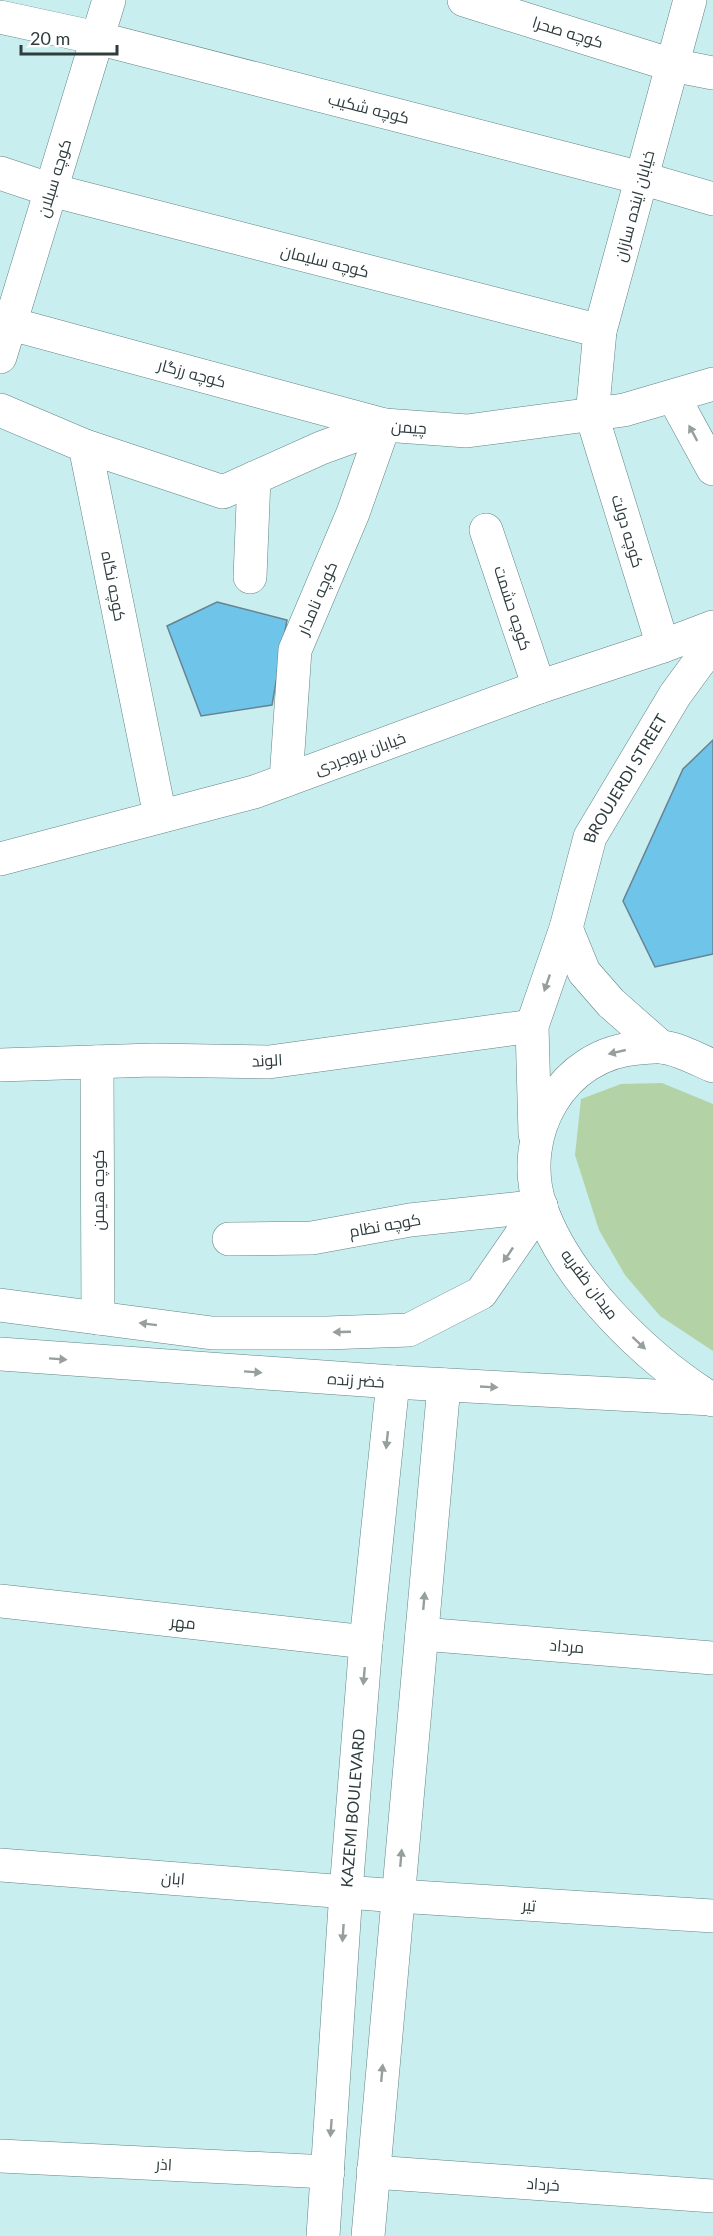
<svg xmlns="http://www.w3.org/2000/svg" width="713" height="2236" viewBox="0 0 713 2236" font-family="Lato,Cairo,sans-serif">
<rect width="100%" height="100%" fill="#c9eeef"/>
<path fill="#b3d3a6" d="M662 1083 713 1104V1351L660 1316 625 1275 599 1230 575 1155 581 1099 621 1084Z"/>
<g fill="#6ec4e9" stroke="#678390" stroke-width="1.5">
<path d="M217 602 287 620 272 705 201 716 167 626Z"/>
<path d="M713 740V954L655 967 623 901 683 769Z"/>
</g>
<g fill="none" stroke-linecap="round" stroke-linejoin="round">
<defs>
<g id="minor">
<path d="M464 0 672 65 713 73"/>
<path d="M0 17 97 38 641 178 713 199"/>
<path d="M0 173 51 190 600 331"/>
<path d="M0 321 384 425 353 513 295 650 286 780"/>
<path d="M0 357 109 0"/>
<path d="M673 396 713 469"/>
<path d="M0 410 85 446 160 816"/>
<path d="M85 446 223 492 321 448 384 425 467 431 624 410 713 384"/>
<path d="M486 530 539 687"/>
<path d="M250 577 254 478"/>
<path d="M663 646 592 416 600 331 690 0"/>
<path d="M0 859 254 792 539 687 663 646 713 627"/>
<path d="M566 928 584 972 611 1003 661 1047"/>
<path d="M97 1062 98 1318"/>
<path d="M0 1065 153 1060 269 1062 532 1026"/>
<path d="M713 1066C697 1059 679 1049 662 1047 655 1046 646 1048 639 1048 562 1053 517 1134 540 1205 565 1280 647 1359 713 1400"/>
<path id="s1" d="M535 1134 532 1026 566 928 590 837 675 695 713 643"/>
<path d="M229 1239 312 1238 410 1220 541 1206"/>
<path d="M0 1305 212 1333H327L409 1330 481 1293 541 1206"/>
<path d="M0 1354 393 1382 711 1399"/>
<path d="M0 1601 366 1642"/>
<path d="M422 1634 713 1658"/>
<path d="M0 1865 398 1896 713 1916"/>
<path d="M0 2156 328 2172"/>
<path d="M373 2172 713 2196"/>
<path id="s2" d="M323 2236 346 1891 366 1642 393 1382"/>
<path d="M368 2236 444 1385"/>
</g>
</defs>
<use href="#minor" stroke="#628484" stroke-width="34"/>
<use href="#minor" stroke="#fff" stroke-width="33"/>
</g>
<defs><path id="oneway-solid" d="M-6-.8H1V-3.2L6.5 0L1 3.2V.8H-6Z" transform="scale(1.5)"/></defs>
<g fill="#969e9e">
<use href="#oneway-solid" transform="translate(693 433) rotate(-118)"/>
<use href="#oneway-solid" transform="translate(547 983) rotate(109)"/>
<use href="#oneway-solid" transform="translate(617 1052) rotate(167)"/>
<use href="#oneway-solid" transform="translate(508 1255) rotate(124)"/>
<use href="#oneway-solid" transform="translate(148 1324) rotate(-173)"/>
<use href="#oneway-solid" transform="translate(342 1332) rotate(178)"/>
<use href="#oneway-solid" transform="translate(639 1343) rotate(43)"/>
<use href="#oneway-solid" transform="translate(58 1359) rotate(4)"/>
<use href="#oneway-solid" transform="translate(253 1372) rotate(4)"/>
<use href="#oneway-solid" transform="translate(489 1387) rotate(3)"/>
<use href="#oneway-solid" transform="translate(387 1440) rotate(96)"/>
<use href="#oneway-solid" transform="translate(424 1601) rotate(-85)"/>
<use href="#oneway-solid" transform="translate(364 1676) rotate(95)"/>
<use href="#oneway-solid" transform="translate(401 1858) rotate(-85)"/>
<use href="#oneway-solid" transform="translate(343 1933) rotate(94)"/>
<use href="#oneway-solid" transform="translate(382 2073) rotate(-85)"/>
<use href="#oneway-solid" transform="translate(331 2128) rotate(94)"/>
</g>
<g text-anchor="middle" stroke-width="4.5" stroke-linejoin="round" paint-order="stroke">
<g font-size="16" fill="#2e3c3d" stroke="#fff">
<text transform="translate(568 32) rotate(17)" y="6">کوچه صحرا</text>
<text transform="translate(369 108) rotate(14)" y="6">کوچه شکیب</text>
<text transform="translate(54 178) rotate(-73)" y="6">کوچه سبلان</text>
<text transform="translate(634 206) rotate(-75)" y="6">خیابان اینده سازان</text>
<text transform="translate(325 261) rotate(14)" y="6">کوچه سلیمان</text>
<text transform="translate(192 373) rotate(15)" y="6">کوچه رزگار</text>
<text transform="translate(409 427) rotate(4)" y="6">چیمن</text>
<text transform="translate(628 531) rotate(73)" y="6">کوچه دولت</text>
<text transform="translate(114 586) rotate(79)" y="6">کوچه نگاه</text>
<text transform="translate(317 598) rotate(-67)" y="6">کوچه نامدار</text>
<text transform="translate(513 608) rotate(72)" y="6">کوچه حشمت</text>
<text transform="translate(360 753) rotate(-20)" y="6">خیابان بروجردی</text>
<text dy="6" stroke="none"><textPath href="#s1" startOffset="374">BROUJERDI STREET</textPath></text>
<text transform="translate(267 1060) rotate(-3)" y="6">الوند</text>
<text transform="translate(98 1190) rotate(-90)" y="6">کوچه هیمن</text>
<text transform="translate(385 1225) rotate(-10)" y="6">کوچه نظام</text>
<text transform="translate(590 1284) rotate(53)" y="6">میدان ظفریه</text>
<text transform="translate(356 1380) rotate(4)" y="6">خضر زنده</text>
<text transform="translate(183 1622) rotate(6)" y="6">مهر</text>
<text transform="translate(567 1646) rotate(5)" y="6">مرداد</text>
<text dy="6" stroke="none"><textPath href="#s2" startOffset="429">KAZEMI BOULEVARD</textPath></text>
<text transform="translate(173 1878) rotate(4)" y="6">ابان</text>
<text transform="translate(529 1905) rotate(4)" y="6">تیر</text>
<text transform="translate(164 2164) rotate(3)" y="6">اذر</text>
<text transform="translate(543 2184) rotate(4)" y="6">خرداد</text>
</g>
</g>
<path d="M21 45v9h96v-9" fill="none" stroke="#2e3c3d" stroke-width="3"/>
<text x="30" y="45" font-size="18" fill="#2e3c3d" stroke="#ffffff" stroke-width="4.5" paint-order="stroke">20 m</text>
</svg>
